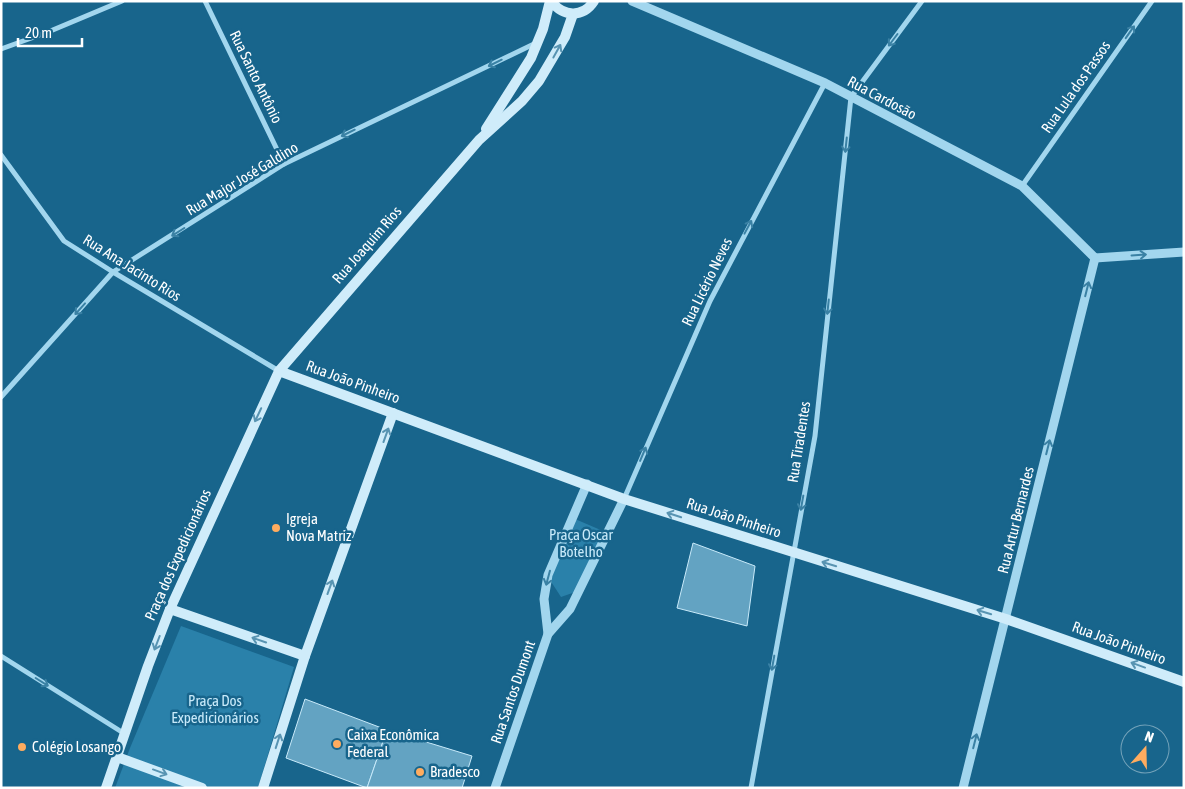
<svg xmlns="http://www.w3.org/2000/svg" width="1185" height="789" viewBox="0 0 1185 789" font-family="'Asap Condensed',sans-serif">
<rect width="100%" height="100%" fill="#18658c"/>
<g fill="#2a81aa">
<path d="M575 519 603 531 578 591 561 597 550 580Z"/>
<path d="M181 626 294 667 258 788H115L130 748Z"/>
</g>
<g fill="#63a3c2" stroke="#c8eafa">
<path d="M693 543 755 566 747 626 677 608Z"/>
<path d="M305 699 387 730 367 788 286 758Z"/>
<path d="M387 730 472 756 462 788H367Z"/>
</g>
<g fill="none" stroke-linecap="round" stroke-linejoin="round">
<g stroke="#a2d6ee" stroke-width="5">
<path d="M205 1 284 164"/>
<path d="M1 49 48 32 122 1"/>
<path d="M1 155 64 241 113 272 279 371"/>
<path d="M1022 186 1152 1"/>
<path d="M1 397 113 272 284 164 536 43"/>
<path d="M624 499 710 301 825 83"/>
<path d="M1 656 125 734"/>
<path d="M751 788 815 436 851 97 922 1"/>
</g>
<g stroke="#a2d6ee" stroke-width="9">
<path d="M632 1 825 83 1022 186 1095 258"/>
<path d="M1095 258 1184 252"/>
<path d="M548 634 544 599 548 575 587 484"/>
<path d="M495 788 548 634 570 609 624 499"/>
<path d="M963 788 1095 258"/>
</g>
<g stroke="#cfecfa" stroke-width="10">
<path d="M551 1C563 17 583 18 594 1"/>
<path d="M486 129 531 58 543 29 550 1"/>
<path d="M279 371 624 499 1006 619 1184 682"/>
<path d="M170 609 305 656"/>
<path d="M117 757 202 788"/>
<path d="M106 788 148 666 170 609 279 371 479 140 522 101 539 81 565 37 573 14"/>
<path d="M263 788 305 656 393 413"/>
</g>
</g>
<defs><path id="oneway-shaft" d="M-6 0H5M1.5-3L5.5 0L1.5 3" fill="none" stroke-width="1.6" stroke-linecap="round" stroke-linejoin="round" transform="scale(1.25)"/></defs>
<g stroke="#3a81a4">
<use href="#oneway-shaft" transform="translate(1130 32) rotate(-55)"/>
<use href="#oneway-shaft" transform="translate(893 40) rotate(127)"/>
<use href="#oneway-shaft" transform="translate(495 63) rotate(154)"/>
<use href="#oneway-shaft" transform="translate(348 133) rotate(154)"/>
<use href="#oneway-shaft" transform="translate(846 145) rotate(96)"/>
<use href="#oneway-shaft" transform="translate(748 227) rotate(-62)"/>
<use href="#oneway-shaft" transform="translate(178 232) rotate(148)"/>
<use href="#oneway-shaft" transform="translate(1139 255) rotate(-4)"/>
<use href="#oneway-shaft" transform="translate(1087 289) rotate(-76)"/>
<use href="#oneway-shaft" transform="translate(828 307) rotate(96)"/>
<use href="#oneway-shaft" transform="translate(80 309) rotate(132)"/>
<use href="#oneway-shaft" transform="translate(1048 447) rotate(-76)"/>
<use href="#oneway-shaft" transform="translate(643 454) rotate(-67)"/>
<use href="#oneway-shaft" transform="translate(802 503) rotate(100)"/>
<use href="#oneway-shaft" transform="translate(548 578) rotate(105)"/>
<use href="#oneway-shaft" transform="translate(773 663) rotate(100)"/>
<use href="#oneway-shaft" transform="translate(42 682) rotate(32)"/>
<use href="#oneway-shaft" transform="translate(975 741) rotate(-76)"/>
</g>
<g stroke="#5894b2">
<use href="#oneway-shaft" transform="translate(557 51) rotate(-61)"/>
<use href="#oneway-shaft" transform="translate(258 415) rotate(115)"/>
<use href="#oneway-shaft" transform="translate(386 435) rotate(-70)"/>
<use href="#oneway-shaft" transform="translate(674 515) rotate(-162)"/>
<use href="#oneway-shaft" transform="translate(829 564) rotate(-163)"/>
<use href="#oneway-shaft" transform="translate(330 587) rotate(-70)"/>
<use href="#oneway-shaft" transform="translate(984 612) rotate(-163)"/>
<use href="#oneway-shaft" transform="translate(259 640) rotate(-161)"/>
<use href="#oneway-shaft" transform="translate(157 643) rotate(111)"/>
<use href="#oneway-shaft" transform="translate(1138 665) rotate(-160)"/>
<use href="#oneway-shaft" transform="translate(278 741) rotate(-72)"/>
<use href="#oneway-shaft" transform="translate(160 772) rotate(20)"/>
</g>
<g fill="#ffac5f" stroke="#18658c" stroke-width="2">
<circle cx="276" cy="528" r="5"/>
<circle cx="337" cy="744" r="5"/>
<circle cx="22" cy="747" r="5"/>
<circle cx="420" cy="772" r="5"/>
</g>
<g text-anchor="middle" stroke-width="5" stroke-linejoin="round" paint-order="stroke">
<g font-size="15" fill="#fff" stroke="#18658c">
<text transform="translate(256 77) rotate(64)" y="5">Rua Santo Antônio</text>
<text transform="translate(1076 87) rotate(-55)" y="5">Rua Lula dos Passos</text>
<text transform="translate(882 98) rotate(28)" y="5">Rua Cardosão</text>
<text transform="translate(242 179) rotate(-31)" y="5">Rua Major José Galdino</text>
<text transform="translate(367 245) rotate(-49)" y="5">Rua Joaquim Rios</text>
<text transform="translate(132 268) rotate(32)" y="5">Rua Ana Jacinto Rios</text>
<text transform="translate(707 282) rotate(-64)" y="5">Rua Licério Neves</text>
<text transform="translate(353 382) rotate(20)" y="5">Rua João Pinheiro</text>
<text transform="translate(799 442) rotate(-81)" y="5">Rua Tiradentes</text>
<text transform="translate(734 518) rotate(18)" y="5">Rua João Pinheiro</text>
<text transform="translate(1016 520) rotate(-76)" y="5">Rua Artur Bernardes</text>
<text transform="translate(178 555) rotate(-66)" y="5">Praça dos Expedicionários</text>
<text transform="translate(1119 643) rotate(20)" y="5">Rua João Pinheiro</text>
<text transform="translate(513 692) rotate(-71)" y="5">Rua Santos Dumont</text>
</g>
<g font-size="15" fill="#fff" stroke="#18658c" text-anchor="start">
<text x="286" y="524">Igreja<tspan x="286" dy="17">Nova Matriz</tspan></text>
<text x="347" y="740">Caixa Econômica<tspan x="347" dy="17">Federal</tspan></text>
<text x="32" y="752">Colégio Losango</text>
<text x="430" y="777">Bradesco</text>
</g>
<g font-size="15" fill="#c8eafa" stroke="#18658c">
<text x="581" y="540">Praça Oscar<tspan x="581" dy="17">Botelho</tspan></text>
<text x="215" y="706">Praça Dos<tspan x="215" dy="17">Expedicionários</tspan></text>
</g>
</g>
<rect width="1185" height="789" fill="none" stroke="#ffffff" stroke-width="5"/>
<g transform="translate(1145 749) rotate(20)"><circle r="24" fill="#18658c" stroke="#74a3ba"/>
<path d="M0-4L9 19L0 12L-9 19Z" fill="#ffac5f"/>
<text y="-8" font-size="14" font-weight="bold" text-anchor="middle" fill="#ffffff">N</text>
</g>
<path d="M18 38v8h64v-8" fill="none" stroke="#ffffff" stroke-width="2.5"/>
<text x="25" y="38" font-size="15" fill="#ffffff" stroke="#18658c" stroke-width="4" paint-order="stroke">20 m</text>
</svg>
